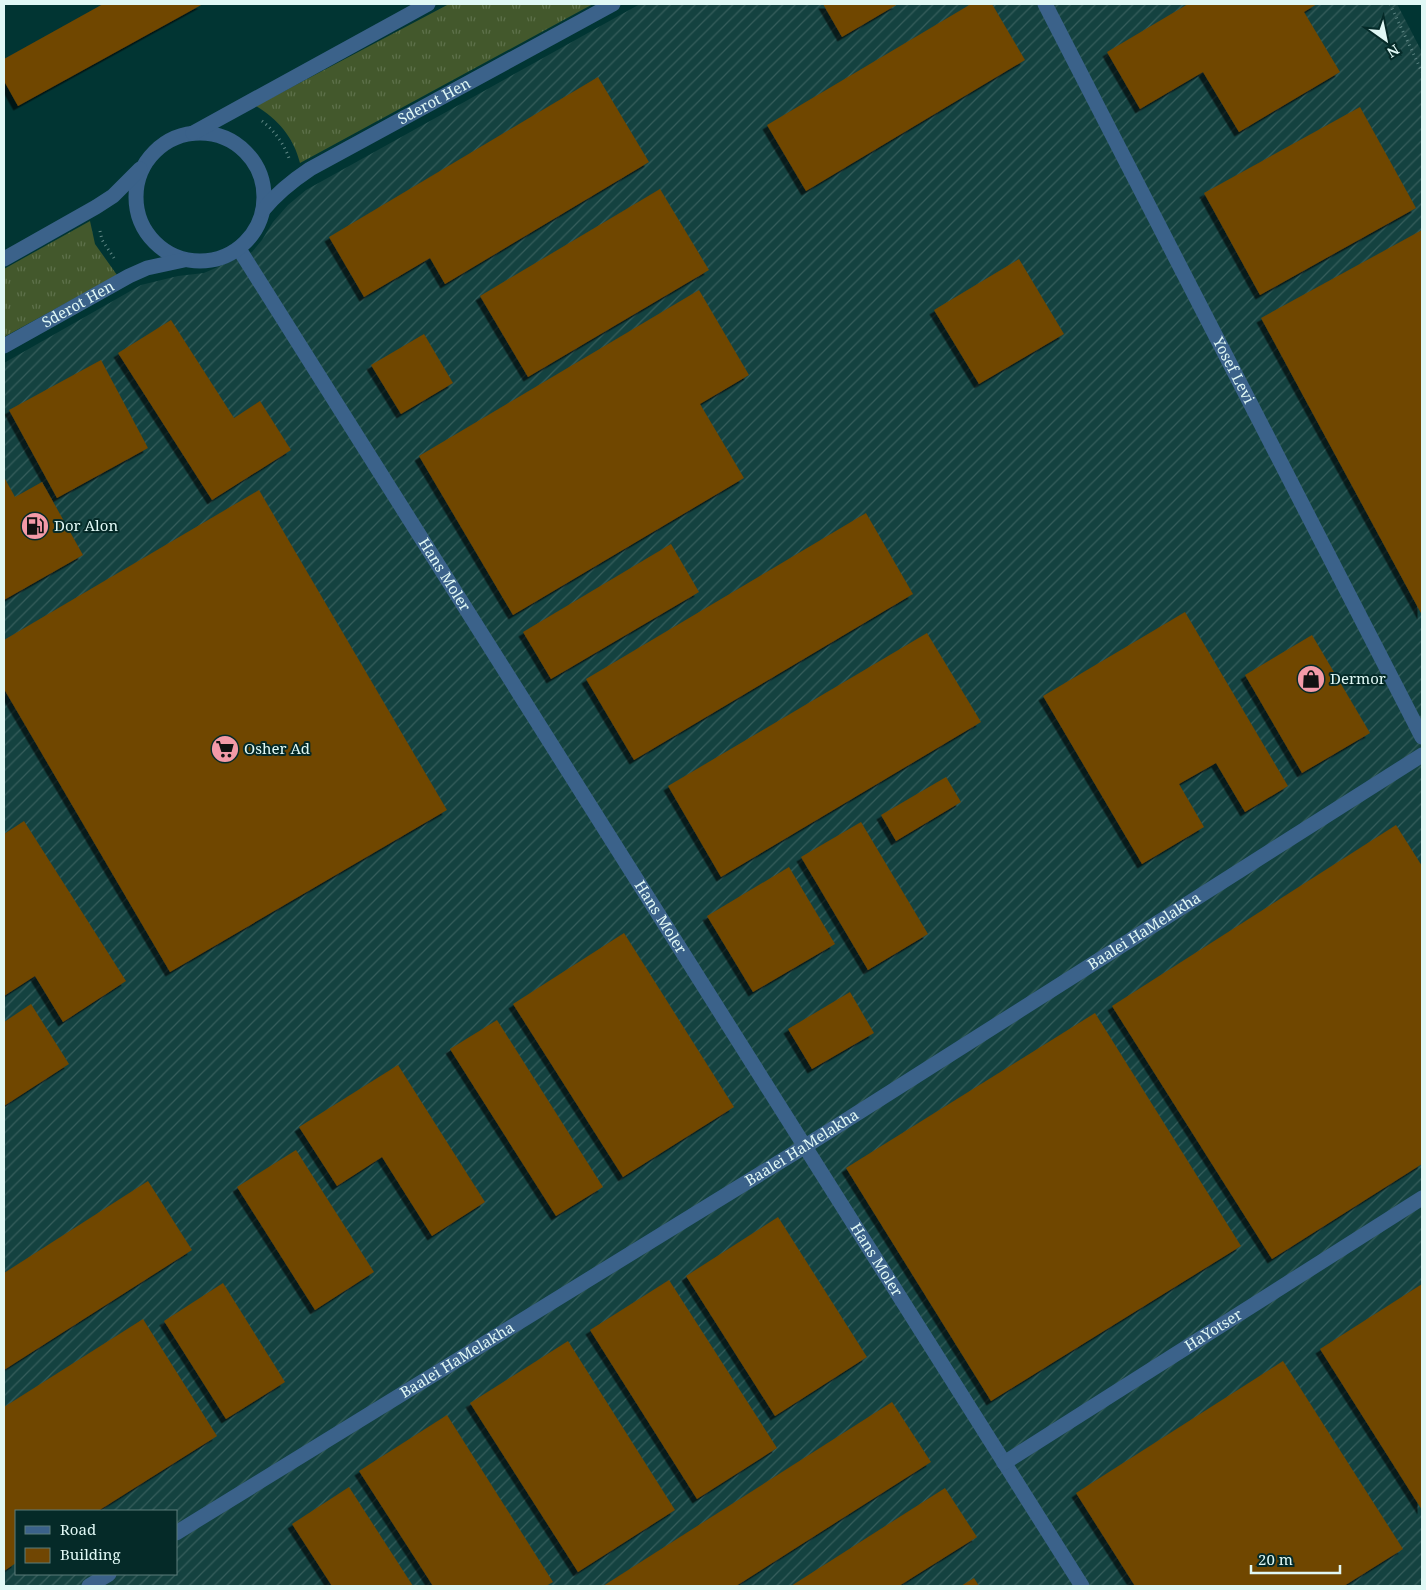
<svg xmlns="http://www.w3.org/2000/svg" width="1426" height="1590" viewBox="0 0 1426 1590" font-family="'Noto Serif',serif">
<defs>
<pattern id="industrial-furrows" width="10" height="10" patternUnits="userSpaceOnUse" patternTransform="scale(1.25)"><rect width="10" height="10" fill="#144240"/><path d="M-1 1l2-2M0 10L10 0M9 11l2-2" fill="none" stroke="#365e5c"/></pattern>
<pattern id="grass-tufts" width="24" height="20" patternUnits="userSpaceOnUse" patternTransform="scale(1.25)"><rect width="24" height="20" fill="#43582c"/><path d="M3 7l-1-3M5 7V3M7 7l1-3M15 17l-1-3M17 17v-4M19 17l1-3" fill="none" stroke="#5e714b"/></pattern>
<filter id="shadow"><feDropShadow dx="-4.5" dy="4.5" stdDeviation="0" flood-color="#0009"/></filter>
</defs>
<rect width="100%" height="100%" fill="#013533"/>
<path fill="url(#industrial-furrows)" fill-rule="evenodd" d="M640 4H1397L1422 52V1586H4V363L141 285 178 276 204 273 252 252 262 240 273 222 288 205 306 190ZM16 1511H176V1574H16Z"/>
<g fill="url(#grass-tufts)">
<path d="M449 4H593L300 163C294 138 278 119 256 106Z"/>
<path d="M90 221 95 244 117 275 4 337V269Z"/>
</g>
<g fill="#704603" filter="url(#shadow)">
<path d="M103 4H203L18 106 4 81V59Z"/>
<path d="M823 4H898L842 37Z"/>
<path d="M971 4H992L1025 60 806 191 767 125Z"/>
<path d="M1188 4H1317L1304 12 1340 72 1239 132 1203 72 1140 109 1107 52Z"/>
<path d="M598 77 649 162 445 284 430 258 364 297 329 237Z"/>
<path d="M1360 107 1416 208 1260 295 1204 193Z"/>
<path d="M660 189 709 270 528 377 480 296Z"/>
<path d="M1422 230V615L1261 318Z"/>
<path d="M1019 259 1064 334 979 384 934 310Z"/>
<path d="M699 290 749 375 700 404 744 478 513 615 419 456Z"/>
<path d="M171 320 234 418 260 401 291 450 212 500 118 353Z"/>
<path d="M424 334 453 383 401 414 371 365Z"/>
<path d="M101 360 148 448 57 498 9 410Z"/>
<path d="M4 477 15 497 42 482 83 555 4 600Z"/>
<path d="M259 490 447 810 170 972 4 689V640Z"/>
<path d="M866 513 913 594 634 760 586 679Z"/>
<path d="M671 544 699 592 551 679 523 632Z"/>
<path d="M1185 612 1288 786 1245 812 1216 763 1179 784 1204 827 1142 864 1043 696Z"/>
<path d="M927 633 981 722 721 877 668 786Z"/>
<path d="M1312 635 1370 733 1302 773 1245 675Z"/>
<path d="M946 777 961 802 896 841 881 815Z"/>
<path d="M24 821 126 981 63 1022 35 976 4 996V834Z"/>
<path d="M861 822 928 934 868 970 801 857Z"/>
<path d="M1396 825 1422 866V1164L1272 1259 1112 1006Z"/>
<path d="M789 867 835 944 753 992 707 916Z"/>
<path d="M624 933 734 1107 623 1177 513 1004Z"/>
<path d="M850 992 874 1033 812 1069 788 1029Z"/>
<path d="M31 1004 69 1064 4 1106V1022Z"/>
<path d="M1095 1013 1241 1246 991 1401 846 1168Z"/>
<path d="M497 1020 603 1187 556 1216 450 1049Z"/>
<path d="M398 1065 485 1202 432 1236 382 1157 337 1186 299 1127Z"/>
<path d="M296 1150 374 1272 315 1310 237 1187Z"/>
<path d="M148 1181 192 1250 4 1370V1273Z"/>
<path d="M778 1217 867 1357 775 1416 686 1276Z"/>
<path d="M669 1280 777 1448 697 1499 590 1330Z"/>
<path d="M223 1283 285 1382 226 1419 164 1321Z"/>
<path d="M1422 1284V1510L1320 1349Z"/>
<path d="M143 1319 217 1436 98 1511H16V1563L4 1571V1407Z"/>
<path d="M568 1341 675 1510 578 1572 470 1403Z"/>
<path d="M1283 1361 1403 1549 1344 1586H1135L1076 1493Z"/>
<path d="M892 1402 931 1462 736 1586H603Z"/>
<path d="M447 1415 553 1582 546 1586H433L359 1471Z"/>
<path d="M349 1487 413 1586H332L292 1524Z"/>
<path d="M945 1488 977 1537 899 1586H791Z"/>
<path d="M974 1578 979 1586H961Z"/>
</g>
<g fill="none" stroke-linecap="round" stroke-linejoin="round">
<g stroke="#608886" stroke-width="3" stroke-dasharray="1 4" stroke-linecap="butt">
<path d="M1390 4 1422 72"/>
<path d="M262 121C274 130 284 144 289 158"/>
<path d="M100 231 102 240 114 258"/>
</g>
<g stroke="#3b628a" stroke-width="15">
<path id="s1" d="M1045 4 1422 737"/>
<path id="s2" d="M239 249 1082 1586"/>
<path id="s3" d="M1004 1463 1422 1198"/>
<path id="s4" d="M176 1533 804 1147 1422 755"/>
<path d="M89 1586 109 1574"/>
</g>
<g stroke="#3b628a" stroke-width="15">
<circle cx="200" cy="197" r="64"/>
<path d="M193 133 428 4"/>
<path id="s5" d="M263 210C277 193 292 181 310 169L613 4"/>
<path d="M4 259 96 207 113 196 140 169"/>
<path id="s6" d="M4 346 129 276 147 268 184 260"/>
</g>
</g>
<defs>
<symbol id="fuel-disc" viewBox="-11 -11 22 22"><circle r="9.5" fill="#f39aa8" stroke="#052a28"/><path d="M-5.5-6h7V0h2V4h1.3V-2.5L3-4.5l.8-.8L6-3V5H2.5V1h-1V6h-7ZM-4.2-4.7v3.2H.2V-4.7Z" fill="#111"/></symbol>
<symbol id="shop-disc" viewBox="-11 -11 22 22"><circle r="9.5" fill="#f39aa8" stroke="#052a28"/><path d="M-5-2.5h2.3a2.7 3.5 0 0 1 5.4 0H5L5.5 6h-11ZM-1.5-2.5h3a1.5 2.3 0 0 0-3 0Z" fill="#111"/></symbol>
<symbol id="supermarket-disc" viewBox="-11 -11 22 22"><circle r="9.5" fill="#f39aa8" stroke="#052a28"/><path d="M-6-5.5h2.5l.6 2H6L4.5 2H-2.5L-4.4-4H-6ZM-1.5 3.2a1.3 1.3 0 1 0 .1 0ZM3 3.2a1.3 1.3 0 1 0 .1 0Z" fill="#111"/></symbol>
</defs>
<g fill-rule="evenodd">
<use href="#fuel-disc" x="19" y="510" width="32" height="32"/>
<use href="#shop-disc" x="1295" y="663" width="32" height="32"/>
<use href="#supermarket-disc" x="209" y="733" width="32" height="32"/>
</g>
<g text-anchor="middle" stroke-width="4" stroke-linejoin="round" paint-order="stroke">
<g font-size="15" fill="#e0f8f5" stroke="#052a28">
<text dy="5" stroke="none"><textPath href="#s5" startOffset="204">Sderot Hen</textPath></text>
<text dy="5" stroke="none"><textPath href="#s6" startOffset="85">Sderot Hen</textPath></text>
<text dy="5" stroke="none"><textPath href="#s1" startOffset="412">Yosef Levi</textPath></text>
<text dy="5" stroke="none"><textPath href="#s2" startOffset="385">Hans Moler</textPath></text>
<text dy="5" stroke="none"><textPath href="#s2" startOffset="790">Hans Moler</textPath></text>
<text dy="5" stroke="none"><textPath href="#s4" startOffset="1140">Baalei HaMelakha</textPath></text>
<text dy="5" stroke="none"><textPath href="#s4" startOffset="735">Baalei HaMelakha</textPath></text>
<text dy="5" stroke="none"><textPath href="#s2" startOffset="1195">Hans Moler</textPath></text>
<text dy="5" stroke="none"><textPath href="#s3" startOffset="248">HaYotser</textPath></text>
<text dy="5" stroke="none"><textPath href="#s4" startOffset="330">Baalei HaMelakha</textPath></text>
</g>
<g font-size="15" fill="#e0f8f5" stroke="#052a28" text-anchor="start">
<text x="54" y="531">Dor Alon</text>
<text x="1330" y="684">Dermor</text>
<text x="244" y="754">Osher Ad</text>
</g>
</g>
<rect width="1426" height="1590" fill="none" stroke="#e0f8f5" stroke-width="10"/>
<rect x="15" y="1510" width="162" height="65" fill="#052a28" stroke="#5d7c7a"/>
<rect x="25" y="1526" width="25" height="8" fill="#3b628a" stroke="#5d7c7a"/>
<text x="60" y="1535" font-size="15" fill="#e0f8f5">Road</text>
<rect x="25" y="1548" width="25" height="15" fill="#704603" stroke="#5d7c7a"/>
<text x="60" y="1560" font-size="15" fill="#e0f8f5">Building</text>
<g transform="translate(1386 40) rotate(147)" stroke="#052a28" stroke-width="4" paint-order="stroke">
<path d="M0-4L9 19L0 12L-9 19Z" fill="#e0f8f5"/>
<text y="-8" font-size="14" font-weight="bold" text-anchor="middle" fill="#e0f8f5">N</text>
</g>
<path d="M1251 1565v8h89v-8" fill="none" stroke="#e0f8f5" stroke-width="2.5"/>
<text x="1258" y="1565" font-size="15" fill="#e0f8f5" stroke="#052a28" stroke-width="4" paint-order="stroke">20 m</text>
</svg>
